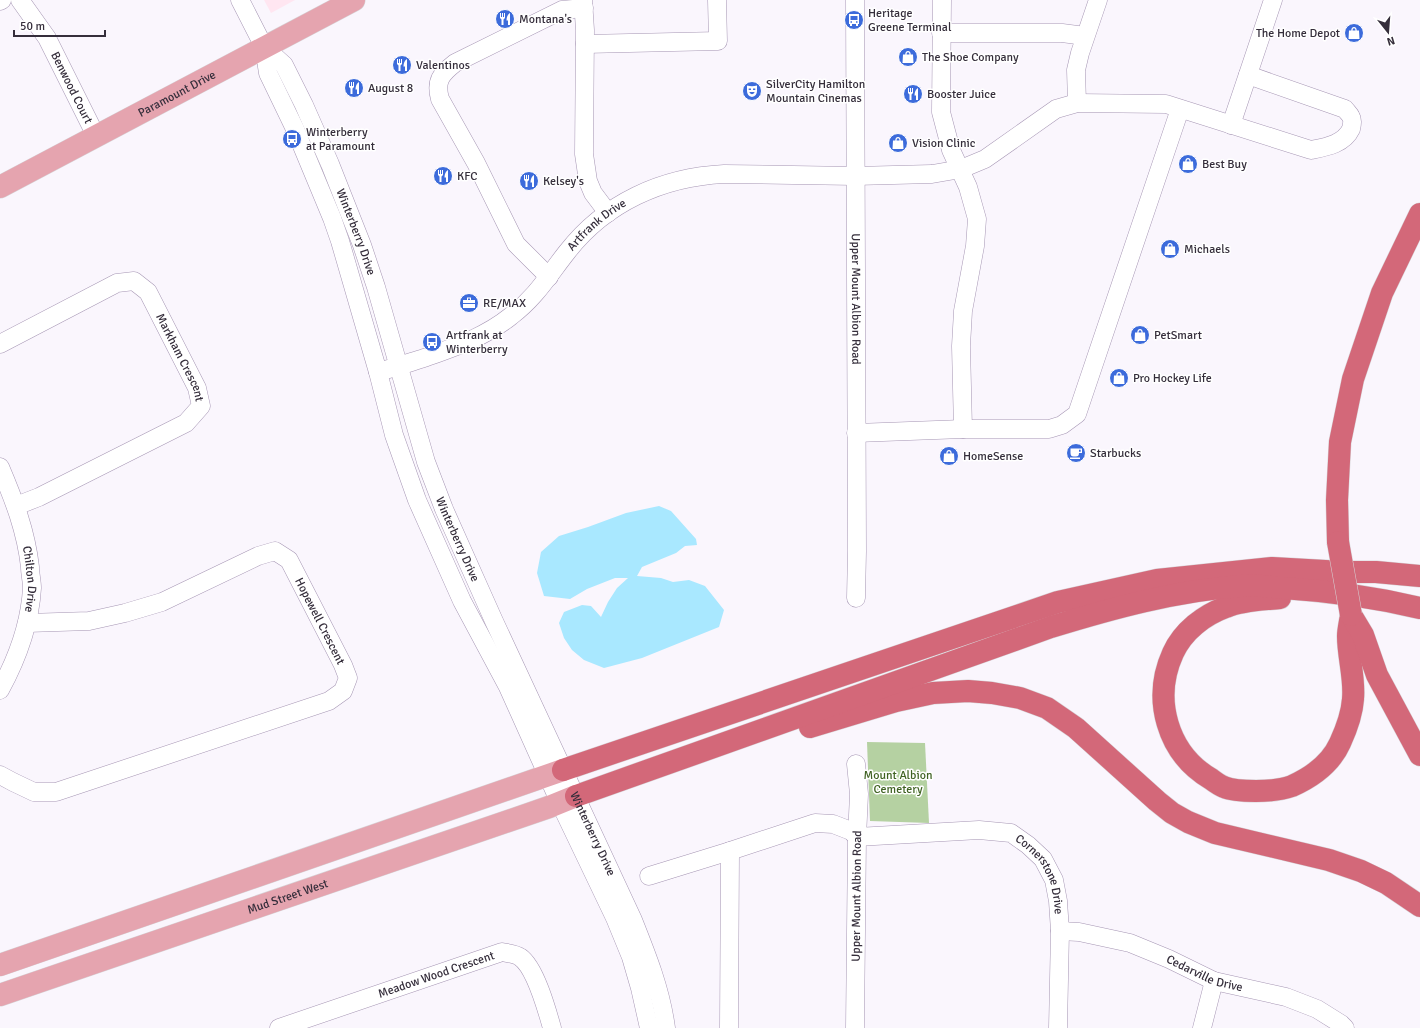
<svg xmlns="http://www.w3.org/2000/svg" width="1420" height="1028" viewBox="0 0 1420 1028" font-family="Signika,sans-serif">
<rect width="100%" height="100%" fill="#faf6fd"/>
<path fill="#ffe6f1" d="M264 0H295L271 13Z"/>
<path fill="#b5d1a2" d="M867 742 925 743 929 823 870 821Z"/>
<path fill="#a9e8ff" d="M659 506 671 511 696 539 697 545 685 546 676 553 642 567 637 576 661 578 673 582 689 580 705 586 724 610 719 627 642 658 604 668 584 660 572 650 564 638 559 623 564 612 582 605 591 606 601 617 608 602 617 588 628 578H615L587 589 570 599 544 596 537 573 541 552 559 536 588 527 626 513Z"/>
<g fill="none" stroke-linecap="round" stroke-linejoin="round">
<defs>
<g id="minor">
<path id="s1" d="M20 0 47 38 96 136"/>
<path d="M240 0 264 47 268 73 295 129 332 218 340 241 378 372 394 435 417 500 462 601 508 687 560 803 615 918 631 957 640 988 649 1028"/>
<path d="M583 0 585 30 584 154 588 181 593 193 608 213"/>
<path id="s2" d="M855 0 857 551 856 598"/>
<path d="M942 0 941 112 951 150 968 187 977 219 975 246 963 311 961 346 963 429"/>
<path d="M0 1 2 0"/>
<path d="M941 33H1062L1085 36"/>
<path d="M585 44 718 41 717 0"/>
<path id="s3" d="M264 47 284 65 304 105 330 164 362 245 376 287 426 462 444 509 494 621 633 920C647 955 661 990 666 1028"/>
<path d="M1077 103 1076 70 1080 53 1098 0"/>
<path d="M1231 125 1273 0"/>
<path d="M549 277 516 244 476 163 440 99C435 81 441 74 455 63L562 10 584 8"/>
<path id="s4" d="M0 344 117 283 134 281 148 292 197 388 201 406 186 423 39 497 16 506"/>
<path id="s5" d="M378 372C393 368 408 363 424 358 455 347 485 337 511 316 536 297 548 276 567 252 605 203 662 177 724 174L855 176 932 174 961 169 985 159 1056 109 1077 103 1166 104 1311 150C1326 147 1344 144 1351 129 1352 125 1353 120 1351 117 1350 114 1347 112 1345 109L1248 75"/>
<path d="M856 433 963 429H1049L1062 425 1077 414 1180 109"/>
<path id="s6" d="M0 467C14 500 26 531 30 567 30 574 32 581 32 588 30 623 17 659 0 690"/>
<path d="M0 775 13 782 34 792H56L329 701 343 691 348 678 343 665 289 560 275 551 258 556 162 602 125 613 89 621 27 623"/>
<path d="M649 876 730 851"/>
<path id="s7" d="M1060 931 1079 932 1130 943 1169 959 1214 981 1286 997 1317 1009 1341 1024 1345 1028"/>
<path id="s8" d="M279 1028 502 952C507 953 516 954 520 957 535 967 547 1010 552 1028"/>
<path id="s9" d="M729 1028 730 851 815 823 833 824 851 831 857 837 979 830 1011 833 1028 845 1043 859 1054 880 1058 901 1060 931 1058 1028"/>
<path id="s10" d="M855 1028 857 837 859 794 856 764"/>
<path d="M1202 1028 1214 981"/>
</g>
<g id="major">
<path id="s11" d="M0 187 354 0"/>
<path d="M0 965 563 770"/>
<path id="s12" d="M0 995 549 807 576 796"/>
</g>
<g id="highway">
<path d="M1338 542 1337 500 1340 442 1353 379 1382 293 1420 214"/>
<path d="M1280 598C1262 600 1243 600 1226 607 1204 615 1183 631 1173 653 1152 699 1167 753 1211 779 1215 782 1219 785 1224 787 1233 791 1246 791 1256 791 1269 791 1281 790 1292 786 1312 777 1331 763 1340 743 1346 730 1352 714 1353 699 1355 678 1348 657 1348 636 1348 630 1350 622 1351 615"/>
<path d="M1351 615 1363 635 1377 675 1420 755"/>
<path d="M810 727 896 701 933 693 968 691 992 693 1020 698 1047 708 1076 728 1157 801 1172 813 1188 822 1215 833 1329 860 1361 871 1386 883 1420 906"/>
<path d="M563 770 1058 602 1157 580 1272 568 1343 572H1376L1420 576"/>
<path d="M576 796 1051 627C1113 608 1175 591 1240 586 1254 584 1269 587 1283 588 1330 591 1374 597 1420 608"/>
</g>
</defs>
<use href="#minor" stroke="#a696b4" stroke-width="19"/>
<use href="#major" stroke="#d7d5d8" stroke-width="23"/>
<use href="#highway" stroke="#d7d5d8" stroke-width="23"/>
<use href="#minor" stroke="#fff" stroke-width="18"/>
<use href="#major" stroke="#e5a4af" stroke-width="22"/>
<use href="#highway" stroke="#d36879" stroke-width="22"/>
<defs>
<path id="highway-bridge" d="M1338 542 1351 615"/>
</defs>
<use href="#highway-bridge" stroke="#d7d5d8" stroke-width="23" stroke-linecap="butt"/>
<use href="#highway-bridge" stroke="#d36879" stroke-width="22"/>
</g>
<defs>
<symbol id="restaurant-disc" viewBox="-11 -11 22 22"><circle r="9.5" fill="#3c6bdb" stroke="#fff"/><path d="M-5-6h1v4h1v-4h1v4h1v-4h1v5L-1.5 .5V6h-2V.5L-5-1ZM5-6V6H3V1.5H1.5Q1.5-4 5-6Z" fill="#fff"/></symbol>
<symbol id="bus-disc" viewBox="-11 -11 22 22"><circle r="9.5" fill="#3c6bdb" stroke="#fff"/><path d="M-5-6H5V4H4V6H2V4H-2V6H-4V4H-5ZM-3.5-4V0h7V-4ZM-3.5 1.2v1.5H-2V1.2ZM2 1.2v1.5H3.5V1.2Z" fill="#fff"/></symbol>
<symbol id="shop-disc" viewBox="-11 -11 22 22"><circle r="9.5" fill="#3c6bdb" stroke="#fff"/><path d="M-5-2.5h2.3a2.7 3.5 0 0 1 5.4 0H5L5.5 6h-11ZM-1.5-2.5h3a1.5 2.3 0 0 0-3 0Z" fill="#fff"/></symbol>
<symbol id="theatre-disc" viewBox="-11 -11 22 22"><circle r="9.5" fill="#3c6bdb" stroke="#fff"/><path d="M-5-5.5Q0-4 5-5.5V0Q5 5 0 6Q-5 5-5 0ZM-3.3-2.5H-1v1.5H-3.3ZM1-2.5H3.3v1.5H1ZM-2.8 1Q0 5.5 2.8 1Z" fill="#fff"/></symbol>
<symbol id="office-disc" viewBox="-11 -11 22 22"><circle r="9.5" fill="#3c6bdb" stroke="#fff"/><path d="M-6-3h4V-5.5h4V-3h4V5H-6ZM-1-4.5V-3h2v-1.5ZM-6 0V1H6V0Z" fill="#fff"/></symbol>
<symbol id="cafe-disc" viewBox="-11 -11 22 22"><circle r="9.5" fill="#3c6bdb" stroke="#fff"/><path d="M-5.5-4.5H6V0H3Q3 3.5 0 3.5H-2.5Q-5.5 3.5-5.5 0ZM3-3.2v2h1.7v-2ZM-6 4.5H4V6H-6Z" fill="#fff"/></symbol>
</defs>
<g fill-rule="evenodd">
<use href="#restaurant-disc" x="494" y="8" width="22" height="22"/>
<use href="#bus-disc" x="843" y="9" width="22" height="22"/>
<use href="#shop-disc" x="1343" y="22" width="22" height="22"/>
<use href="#shop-disc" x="897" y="46" width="22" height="22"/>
<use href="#restaurant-disc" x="391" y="54" width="22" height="22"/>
<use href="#restaurant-disc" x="343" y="77" width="22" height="22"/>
<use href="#theatre-disc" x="741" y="80" width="22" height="22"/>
<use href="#restaurant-disc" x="902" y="83" width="22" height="22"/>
<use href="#bus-disc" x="281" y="128" width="22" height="22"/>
<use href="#shop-disc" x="887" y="132" width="22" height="22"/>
<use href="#shop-disc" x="1177" y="153" width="22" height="22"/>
<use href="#restaurant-disc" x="432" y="165" width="22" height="22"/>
<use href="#restaurant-disc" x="518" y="170" width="22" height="22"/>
<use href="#shop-disc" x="1159" y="238" width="22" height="22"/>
<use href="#office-disc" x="458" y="292" width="22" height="22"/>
<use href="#shop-disc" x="1129" y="324" width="22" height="22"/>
<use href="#bus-disc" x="421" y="331" width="22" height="22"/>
<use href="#shop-disc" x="1108" y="367" width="22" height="22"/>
<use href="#cafe-disc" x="1065" y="442" width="22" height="22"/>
<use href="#shop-disc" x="938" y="445" width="22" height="22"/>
</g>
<g text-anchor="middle" stroke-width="3" stroke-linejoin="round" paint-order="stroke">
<g font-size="12" fill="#352e3b" stroke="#fff" text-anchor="start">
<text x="868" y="17">Heritage<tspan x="868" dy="14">Greene Terminal</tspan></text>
<text x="519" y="23">Montana's</text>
<text x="1340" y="37" text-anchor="end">The Home Depot</text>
<text x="922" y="61">The Shoe Company</text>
<text x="416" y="69">Valentinos</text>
<text x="766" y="88">SilverCity Hamilton<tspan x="766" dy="14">Mountain Cinemas</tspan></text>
<text x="368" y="92">August 8</text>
<text x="927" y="98">Booster Juice</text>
<text x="306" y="136">Winterberry<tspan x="306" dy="14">at Paramount</tspan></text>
<text x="912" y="147">Vision Clinic</text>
<text x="1202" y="168">Best Buy</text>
<text x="457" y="180">KFC</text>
<text x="543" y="185">Kelsey's</text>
<text x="1184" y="253">Michaels</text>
<text x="483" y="307">RE/MAX</text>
<text x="446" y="339">Artfrank at<tspan x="446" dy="14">Winterberry</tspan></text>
<text x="1154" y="339">PetSmart</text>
<text x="1133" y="382">Pro Hockey Life</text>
<text x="1090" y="457">Starbucks</text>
<text x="963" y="460">HomeSense</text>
</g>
<g font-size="12" fill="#352e3b" stroke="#fff">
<text dy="4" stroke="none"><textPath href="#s1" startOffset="102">Benwood Court</textPath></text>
<text dy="4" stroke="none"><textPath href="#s11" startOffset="200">Paramount Drive</textPath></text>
<text dy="4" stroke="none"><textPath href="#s5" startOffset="271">Artfrank Drive</textPath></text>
<text dy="4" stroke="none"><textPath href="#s3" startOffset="209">Winterberry Drive</textPath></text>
<text dy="4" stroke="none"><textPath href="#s2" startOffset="299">Upper Mount Albion Road</textPath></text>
<text dy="4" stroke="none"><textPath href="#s4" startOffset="240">Markham Crescent</textPath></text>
<text dy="4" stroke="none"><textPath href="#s3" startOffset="533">Winterberry Drive</textPath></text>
<text dy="4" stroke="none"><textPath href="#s6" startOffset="117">Chilton Drive</textPath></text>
<text transform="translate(320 621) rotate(63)" y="4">Hopewell Crescent</text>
<text dy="4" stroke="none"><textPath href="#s3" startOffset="857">Winterberry Drive</textPath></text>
<text dy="4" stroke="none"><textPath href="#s9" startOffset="520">Cornerstone Drive</textPath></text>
<text dy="4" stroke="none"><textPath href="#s12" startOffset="304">Mud Street West</textPath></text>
<text dy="4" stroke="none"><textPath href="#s10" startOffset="132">Upper Mount Albion Road</textPath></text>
<text dy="4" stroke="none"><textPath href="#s7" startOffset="152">Cedarville Drive</textPath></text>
<text dy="4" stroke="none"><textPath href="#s8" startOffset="166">Meadow Wood Crescent</textPath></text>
</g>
<g font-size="12" fill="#3f6222" stroke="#fff">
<text x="898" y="779">Mount Albion<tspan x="898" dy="14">Cemetery</tspan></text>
</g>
</g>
<g transform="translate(1388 32) rotate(163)" stroke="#ffffff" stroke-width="3" paint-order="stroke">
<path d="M0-3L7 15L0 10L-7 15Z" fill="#352e3b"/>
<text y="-6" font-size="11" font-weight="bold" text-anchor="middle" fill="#352e3b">N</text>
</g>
<path d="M14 30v6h91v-6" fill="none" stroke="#352e3b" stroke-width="2"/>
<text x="20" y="30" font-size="12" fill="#352e3b" stroke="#ffffff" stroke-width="3" paint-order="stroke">50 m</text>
</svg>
